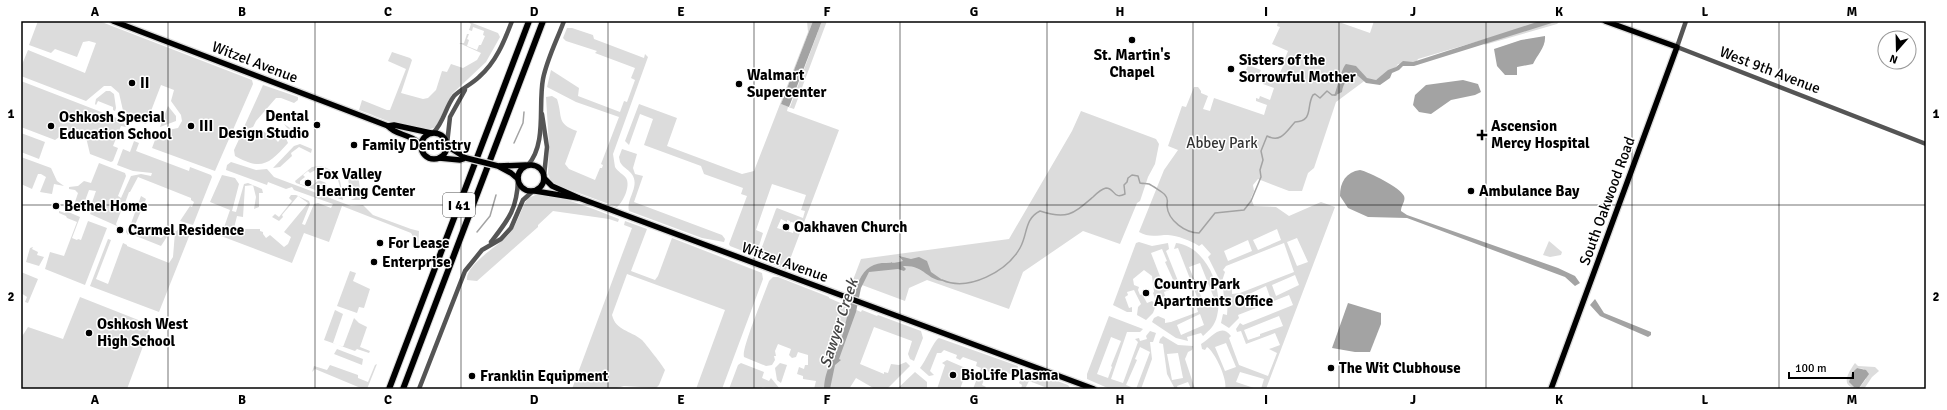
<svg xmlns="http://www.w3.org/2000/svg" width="1947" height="410" viewBox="0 0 1947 410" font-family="Signika,sans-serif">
<rect width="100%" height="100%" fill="#fff"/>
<g fill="#dcdcdc" fill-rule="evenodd">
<path d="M38 21H99L252 80 253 84 215 171 152 148 158 132 178 128 182 121 181 115 171 101 174 90 161 85 146 124 124 115 119 93 111 86H104L86 101 21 76V67L28 50 85 73 96 43 89 41 83 42 77 57 55 49 51 53 29 45Z"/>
<path d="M467 21 498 33 500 37 486 62 452 94 436 127C419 136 376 116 359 110L362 100 387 110H390L406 69 388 61 392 52 410 58 412 60 401 93 423 99 428 98 436 90 442 71 447 72 451 64 463 68 477 60 481 53 459 43H464L467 34H469L467 39 469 40 467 46 477 50 479 45H481L485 36 483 35 484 31 473 27 472 31 469 30 471 24Z"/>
<path d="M807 21H813L781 104 790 107 822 21H827L794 109 788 107 787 111 839 130 786 270 759 258V255L776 209 777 208 803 218 805 211 801 210 806 195 772 184 756 230 763 233 758 249 753 255 730 246 729 244 747 196 741 194 743 188 704 174 701 166 644 145 653 119 640 114 629 145 625 141 639 104 677 118 667 146 742 174 754 171 808 32ZM781 219 787 222V220L790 221 791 224V222L796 223 793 233 777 228Z"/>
<path d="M1276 21H1336L1370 33 1374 21 1415 22 1416 21H1560L1557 24 1484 45 1489 38 1418 59 1416 62 1398 64 1396 67 1376 80 1367 79 1336 102 1314 168 1308 173 1302 191H1289L1258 179 1253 185 1254 191 1251 198 1254 206 1276 207 1289 216 1321 202 1335 207 1266 389H1261L1264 379 1240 372 1236 382 1257 389H1225C1228 380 1215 352 1207 347L1205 350 1202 349 1201 344C1211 338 1221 322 1231 336L1229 338 1239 365 1268 376 1277 353 1269 349 1280 345 1275 333 1246 344 1241 331 1237 332 1236 329 1240 323 1243 325 1293 305 1289 295 1238 315 1239 318 1229 328 1221 323 1223 314 1227 315 1228 300H1224L1223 286 1226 285 1232 289V294L1240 293 1294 272 1284 243 1226 266 1223 270 1225 272 1222 281 1219 279 1208 257 1211 254 1202 244 1199 246C1190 240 1178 236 1168 235 1157 235 1149 238 1139 232L1164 170 1178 150 1168 146 1182 106 1186 107 1194 87H1198L1201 91V93L1208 96 1203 109 1210 111 1214 98 1264 115 1267 105 1256 101V98L1259 99 1260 96 1270 100 1274 88 1263 84 1267 73 1278 77 1283 66 1271 62 1273 57 1284 61 1288 51 1272 44 1280 27 1277 26 1278 22ZM1277 229 1281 240 1258 250 1253 240ZM1297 238 1308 262 1297 266 1287 242ZM1248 240 1252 251 1228 261 1224 251ZM1295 275 1299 285 1276 296 1272 285ZM1266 286 1270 297 1247 307 1243 297ZM1279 316 1283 326 1260 334V336L1248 340 1244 330ZM1226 343 1236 367 1225 371 1215 347Z"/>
<path d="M567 28H572L593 35 594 39 644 58 645 54 648 57 613 154 615 167C618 172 623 174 626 178 631 186 623 202 617 207L557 185 551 181 548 174 549 146 546 97 552 96 557 99C563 117 556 124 577 131L565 164 569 169 595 180 600 168H602L603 165 601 164 619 117 576 102 547 87 551 70 579 88 578 96 620 112 624 101 627 102 635 80 631 78 635 68 595 53 597 51 566 41 563 38Z"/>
<path d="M1248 65 1261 70 1256 82 1243 78Z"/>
<path d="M21 81 122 120 126 127 121 126 113 146 118 148 113 161 111 162 90 154 85 133 78 129 69 130 55 140 21 127Z"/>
<path d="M263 85 298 97V100L294 103 281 98H276L256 121 253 127 247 129 244 127Z"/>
<path d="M106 91H110L114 94 116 108 115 111 113 110V107L98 101 96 105 95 104 96 99Z"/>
<path d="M168 106 176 116V121L160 127Z"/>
<path d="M1081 111 1156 139 1159 144 1155 164 1148 177 1140 201 1137 203 1120 244 1083 231 1023 272 1009 309 927 280 909 288 905 301 862 285 850 288 861 259 1009 239 1072 131Z"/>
<path d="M284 124 290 128 285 136 288 143C269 164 262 171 235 156L234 150 241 135 254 138 263 131 267 134 269 132 278 142 288 129Z"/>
<path d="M21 133 45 142 39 159 21 152Z"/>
<path d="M134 141 139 143 136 151 189 171 190 167 211 175 212 177 193 225 180 221 190 206 192 207 194 202 191 200V198L138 177 130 192H129L122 211H121L116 224 117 226 90 214 91 212 89 211 96 191 89 190 82 209 72 205 75 202 78 193 75 190 69 189V187L78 186 84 181 91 183 99 163 125 173 126 176 118 196 121 198 131 176 141 174 151 176 152 173 133 171 117 165 123 149 130 152Z"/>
<path d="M300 144 312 149 311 153 299 147 291 153 292 156 280 167 273 168 294 146Z"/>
<path d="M622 149 637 154 633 168 635 174 643 176 634 202 722 235 725 239 724 242 702 238 629 211C626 199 639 188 633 176 630 170 623 168 620 162L619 157Z"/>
<path d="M21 157 51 168 57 181 64 186 54 184 52 194 40 192 46 177 41 174H38L32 189 21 184Z"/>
<path d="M231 162 256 170 267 169 274 177 351 206 363 205 373 215 411 229 419 231 418 250 414 249V238L411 233 342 206 329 242 304 233 292 263 221 236 230 210 210 202 222 175 235 178 239 184 232 211 236 212 244 184 248 183 262 189 263 193H259V207L254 209 256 197 253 185 245 186 243 217 237 216 234 228 237 229H260V231L263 232V234L266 238 270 235 284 247 288 244 291 237 284 232 308 203 298 196 282 215 283 217 279 221 272 217 275 214 279 217 292 201 289 198 291 195H296L309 201 310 204 302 224 305 225 314 204 318 203 331 208 333 204 294 190 292 187 286 189 268 182 267 185 226 170 227 165Z"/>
<path d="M321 166C342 173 340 179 343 200L296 183 295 181 312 167ZM319 168 330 170V173L337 177 341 190 339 191 340 197 338 198 328 195 326 183 319 180 310 187 300 184V181L305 177 303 175 308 171 310 173Z"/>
<path d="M349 171 359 181 361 200H351L355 198 353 185H349L347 173Z"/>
<path d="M538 194C566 197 593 209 619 219L618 222 609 219 553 211 538 225V227L477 281 467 280C465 266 496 247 505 238 518 227 519 211 528 198Z"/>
<path d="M141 196 146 199 135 225 128 235 126 232 127 228 129 229Z"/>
<path d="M59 211 65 213 66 211 80 217 72 238 77 240 78 239 81 240 88 221 107 228 85 285 45 269 50 252 64 256 77 222 67 218 66 216 59 213Z"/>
<path d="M625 221 647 229 631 271 655 280 658 276 672 238 762 273 763 279 722 389H696L725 310 627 274 612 315C616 331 630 330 642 340 645 343 663 366 665 370L659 385 656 388 624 386 613 389H572L632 228 624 225Z"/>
<path d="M169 227 172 229 161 246 131 234 136 228 161 238 165 235Z"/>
<path d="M179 229 190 234 159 312 90 286 108 239 111 240 96 279 108 284 123 243 127 245V246L169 263 173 257 175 232Z"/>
<path d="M1549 241 1562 252 1561 255 1550 257 1543 255Z"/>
<path d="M1139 242 1152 246 1168 243 1169 249 1166 251 1180 286 1164 292 1165 296 1156 301 1153 293 1154 292 1152 276 1144 270 1133 279 1134 285 1139 287 1138 290 1140 295 1142 294 1147 303 1152 301 1156 305 1153 313 1146 320 1137 315 1138 307 1141 304 1134 290 1127 292 1128 295 1125 297 1129 308 1132 307V312H1127L1113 305 1136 243ZM1162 249 1167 261 1165 262 1175 284 1165 289 1151 253Z"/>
<path d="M1176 243C1206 246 1224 289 1217 316 1215 325 1210 330 1203 336L1201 333 1187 337 1188 341 1176 338 1152 322 1154 318 1158 316 1165 319V323L1171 322 1198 312 1197 308 1201 307 1178 248 1174 249ZM1200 263 1214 298 1203 302 1195 279H1194L1189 267ZM1200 314 1204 325 1181 335 1177 325Z"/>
<path d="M33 247 32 249 38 252 37 255 44 257 39 266 26 262 30 248Z"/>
<path d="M350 271 356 273 353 281 370 289 364 308 359 307 357 313 337 306Z"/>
<path d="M21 272 38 279 28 303 25 302 27 297 21 293Z"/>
<path d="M773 277H778L829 297V298L861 312 862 310 877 316 878 315 921 331 923 338 914 361 910 359 908 354 912 341 874 327 860 364 884 374V372L888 373 891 364 899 365 906 362 910 366 887 389H875L856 378 849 389H814L816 381 803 379V376L797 374 799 367 804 369 805 365H808V355L798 352 796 357 792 358 789 355 791 349 778 344 775 351 776 356H774L775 360 772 365 766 366 744 357C741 349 765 293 769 281Z"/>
<path d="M80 297 151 325 127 389H21V338L28 327 63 339Z"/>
<path d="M335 310 343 314 333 343 343 347 354 318 359 323 367 327 360 347 370 351 369 353 357 349 355 351 324 340Z"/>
<path d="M1109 316 1143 329 1140 332H1127L1111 379 1123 383 1138 342 1135 339 1139 338 1140 341 1147 339 1146 336 1150 331 1156 333 1153 342H1150L1152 359 1141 389H1136L1150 352 1140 347 1135 359 1137 360 1126 385 1136 389H1110L1087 379V374ZM1111 337 1121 341 1111 366 1112 367 1108 378 1097 374Z"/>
<path d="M1163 336 1178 345 1193 346 1192 350 1188 352 1185 359 1195 389H1191L1188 382 1177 386 1178 389H1175L1167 374 1163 344 1159 343 1160 339ZM1178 353 1183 378 1172 380 1167 354Z"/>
<path d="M939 338 1018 366 1015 378 1012 379 1013 375 994 368 990 372 987 371 982 385 986 387 985 389H973L981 368 976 366 977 362 963 357 960 360 956 358 957 355 944 350 941 353H937L930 371 934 375 929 376 920 368C926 361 934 340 939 338Z"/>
<path d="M337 349 363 359 362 365 334 354Z"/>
<path d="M947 360 970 370 969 374 966 373 960 389H937L945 365 942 363Z"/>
<path d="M741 363 764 372 762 378 769 381 771 378 780 389H769L763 387 759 389H729L738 365Z"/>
<path d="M780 363 787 365 781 383 777 380 775 368Z"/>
<path d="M1855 363 1858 366 1875 367 1879 371 1872 377 1864 389C1840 389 1845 377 1855 363ZM1857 368 1864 369 1866 379 1860 387 1850 378Z"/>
<path d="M377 364 367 389H363L315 369 312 372 314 366 327 370 330 365 358 375V378L368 382 375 365Z"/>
<path d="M1025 369 1068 385 1071 389H1050L1029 381 1025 389H1021L1022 385 1019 383Z"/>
<path d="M915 372 927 382V389H897Z"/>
</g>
<g fill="#a3a3a3">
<path d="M813 21H822L789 107 781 104Z"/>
<path d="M1540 21H1558L1414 66H1403L1399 70 1392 73 1390 78 1380 85 1366 83 1357 75C1348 79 1343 82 1342 92L1334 96C1337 89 1342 67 1346 64L1356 66 1367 78 1376 80 1388 70 1396 67 1403 61 1413 62Z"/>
<path d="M1545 36C1546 47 1537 55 1533 64L1517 67V75H1505L1497 66 1494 49 1521 40Z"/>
<path d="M1463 80 1478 84 1481 92 1475 95 1451 100 1431 114 1419 112 1413 105 1415 95 1426 85Z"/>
<path d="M1360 170C1369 172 1401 188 1404 196 1406 201 1401 205 1401 211L1407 215 1558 268 1575 276 1580 283 1575 286 1565 277 1407 218 1368 217 1348 208 1340 196C1340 182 1346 172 1360 170Z"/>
<path d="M899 256 911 259 919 257 927 261 931 272 944 281C926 280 925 265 903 266L906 269 904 271 898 269 869 272 861 288 856 312 839 359 841 360 835 365 830 389H824C825 368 833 361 840 343 847 324 853 277 870 267 880 260 892 265 903 261Z"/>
<path d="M1595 299 1604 313 1651 332V335L1648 337 1600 316 1590 305Z"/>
<path d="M1348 303 1381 313V324L1370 352H1355L1332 348Z"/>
<path d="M1857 368 1866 370 1869 374 1859 388 1854 387 1849 382 1852 373Z"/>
</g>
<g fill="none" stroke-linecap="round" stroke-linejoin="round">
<g stroke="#a3a3a3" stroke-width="1.5">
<path d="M514 143 523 123 524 112"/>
<path d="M477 232 490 216 496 195"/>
<path d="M942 280C969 292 1007 271 1020 248 1028 234 1024 219 1040 211 1067 220 1073 214 1093 197 1097 193 1101 189 1106 188 1115 188 1113 200 1125 194L1124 185 1127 182 1128 178 1132 175 1138 176 1140 183C1144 184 1146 183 1149 184 1151 185 1164 193 1165 195 1169 199 1167 201 1167 206 1168 221 1186 233 1199 233L1215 213 1244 210 1251 201 1261 177 1260 170 1263 160 1261 151 1267 136C1281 143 1286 132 1295 122 1314 121 1306 106 1313 95L1315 94 1320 98 1327 91 1332 95H1336"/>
</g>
<defs>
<g id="major">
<path d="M113 21 388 126C396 136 411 133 422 146"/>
<path d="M388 126 394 125 431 133"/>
<circle cx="434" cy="146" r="13"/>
<path d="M447 146 466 158"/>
<path d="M439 158 460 160 466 158"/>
<circle cx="531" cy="178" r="13"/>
<path d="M498 166 526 165"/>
<path d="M498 166 511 173 518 179"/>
<path d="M544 178 552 186 579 198 1094 389"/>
<path d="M535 191 578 198"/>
<path d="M1551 389 1677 47 1605 21"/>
</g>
<g id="highway">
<path d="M389 389 529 21"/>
<path d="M403 389 543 21"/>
</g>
</defs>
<use href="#major" stroke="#dbdbdb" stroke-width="8"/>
<use href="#highway" stroke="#dbdbdb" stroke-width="8"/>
<g stroke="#555" stroke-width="4.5">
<path d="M1686 21 1677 47 1926 144"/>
<path d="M542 114 547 147 544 176"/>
<path d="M433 133C444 122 445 108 454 96 461 89 472 84 479 77 496 62 504 42 512 21"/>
<path d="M447 144 450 117 465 90"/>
<path d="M528 165C547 144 538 105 543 79 547 59 557 40 564 21"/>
<path d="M491 242C508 220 517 210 518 180"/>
<path d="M419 389 465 271 482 250 501 239 511 228 523 200 533 191"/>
</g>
<use href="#major" stroke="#000" stroke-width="5.5"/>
<use href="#highway" stroke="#000" stroke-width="6"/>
<defs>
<path id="major-bridge" d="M466 158 498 166"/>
</defs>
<use href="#major-bridge" stroke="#dbdbdb" stroke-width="8" stroke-linecap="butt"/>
<use href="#major-bridge" stroke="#000" stroke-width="5.5"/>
</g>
<path fill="none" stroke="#000" stroke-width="1" stroke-opacity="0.55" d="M168 21V389M315 21V389M461 21V389M608 21V389M754 21V389M900 21V389M1047 21V389M1193 21V389M1339 21V389M1486 21V389M1632 21V389M1779 21V389M21 205H1926"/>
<g fill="#000" stroke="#fff" stroke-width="1.5">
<circle cx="1132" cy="40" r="4"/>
<circle cx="1231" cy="69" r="4"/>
<circle cx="132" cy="83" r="4"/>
<circle cx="739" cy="84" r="4"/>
<circle cx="317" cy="125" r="4"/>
<circle cx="51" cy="126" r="4"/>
<circle cx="191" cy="126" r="4"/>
<path d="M1480 129h4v4h4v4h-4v4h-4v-4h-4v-4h4z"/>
<circle cx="354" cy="145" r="4"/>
<circle cx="308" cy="183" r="4"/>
<circle cx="1471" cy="191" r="4"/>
<circle cx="56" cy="206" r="4"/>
<circle cx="786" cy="227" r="4"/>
<circle cx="120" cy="230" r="4"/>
<circle cx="380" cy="243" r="4"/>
<circle cx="374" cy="262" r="4"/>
<circle cx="1146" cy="293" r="4"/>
<circle cx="89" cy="333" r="4"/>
<circle cx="1331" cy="368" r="4"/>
<circle cx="953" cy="375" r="4"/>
<circle cx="472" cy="376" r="4"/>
</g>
<g text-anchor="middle" stroke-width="3" stroke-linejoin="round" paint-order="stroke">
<rect fill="#fff" stroke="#4c4c4c" stroke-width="1" x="443" y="193" width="32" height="24" rx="3"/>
<g font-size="14" font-weight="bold" fill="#000">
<text x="459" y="210">I 41</text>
</g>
<g font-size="15" font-weight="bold" fill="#000" stroke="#fff" text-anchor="start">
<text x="1132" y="60" text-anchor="middle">St. Martin's<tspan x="1132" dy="17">Chapel</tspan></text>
<text x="1239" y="65">Sisters of the<tspan x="1239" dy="17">Sorrowful Mother</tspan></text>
<text x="747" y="80">Walmart<tspan x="747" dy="17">Supercenter</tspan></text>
<text x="140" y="88">II</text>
<text x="309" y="121" text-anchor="end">Dental<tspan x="309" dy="17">Design Studio</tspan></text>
<text x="59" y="122">Oshkosh Special<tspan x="59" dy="17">Education School</tspan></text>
<text x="199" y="131">III</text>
<text x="1491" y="131">Ascension<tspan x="1491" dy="17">Mercy Hospital</tspan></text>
<text x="362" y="150">Family Dentistry</text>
<text x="316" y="179">Fox Valley<tspan x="316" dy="17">Hearing Center</tspan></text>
<text x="1479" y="196">Ambulance Bay</text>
<text x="64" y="211">Bethel Home</text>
<text x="794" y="232">Oakhaven Church</text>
<text x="128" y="235">Carmel Residence</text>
<text x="388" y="248">For Lease</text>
<text x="382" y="267">Enterprise</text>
<text x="1154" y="289">Country Park<tspan x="1154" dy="17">Apartments Office</tspan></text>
<text x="97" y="329">Oshkosh West<tspan x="97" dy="17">High School</tspan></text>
<text x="1339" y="373">The Wit Clubhouse</text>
<text x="961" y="380">BioLife Plasma</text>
<text x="480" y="381">Franklin Equipment</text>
</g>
<g font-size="15" fill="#000" stroke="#fff">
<text transform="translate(255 62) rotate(21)" y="5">Witzel Avenue</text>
<text transform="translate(1770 70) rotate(21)" y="5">West 9th Avenue</text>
<text transform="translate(1607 201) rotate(-70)" y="5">South Oakwood Road</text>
<text transform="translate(785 262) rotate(20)" y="5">Witzel Avenue</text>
</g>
<g font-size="15" fill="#333" stroke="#fff">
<text x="1222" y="148">Abbey Park</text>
</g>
<g font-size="16" font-style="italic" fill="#444" stroke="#fff">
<text transform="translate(838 323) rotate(-72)" y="6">Sawyer Creek</text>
</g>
</g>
<rect width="1947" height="410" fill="none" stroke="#ffffff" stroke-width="44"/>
<g transform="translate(1897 50) rotate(200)"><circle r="19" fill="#ffffff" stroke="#999999"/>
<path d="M0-3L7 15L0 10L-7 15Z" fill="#000000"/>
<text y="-6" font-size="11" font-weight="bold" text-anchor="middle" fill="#000000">N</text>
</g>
<path d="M1789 372v6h64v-6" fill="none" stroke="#000000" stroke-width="2"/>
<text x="1795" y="372" font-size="12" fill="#000000" stroke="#ffffff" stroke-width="3" paint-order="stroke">100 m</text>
<rect x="22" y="22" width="1903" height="366" fill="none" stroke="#000" stroke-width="1.5"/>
<g font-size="13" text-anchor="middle" font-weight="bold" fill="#000">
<text x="95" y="16">A</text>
<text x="242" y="16">B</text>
<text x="388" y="16">C</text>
<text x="534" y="16">D</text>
<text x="681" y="16">E</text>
<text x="827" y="16">F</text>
<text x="974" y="16">G</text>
<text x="1120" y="16">H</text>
<text x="1266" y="16">I</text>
<text x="1413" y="16">J</text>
<text x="1559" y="16">K</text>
<text x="1705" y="16">L</text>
<text x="1852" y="16">M</text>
<text x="11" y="118">1</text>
<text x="1936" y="118">1</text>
<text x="11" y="301">2</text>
<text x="1936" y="301">2</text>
<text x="95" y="404">A</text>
<text x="242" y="404">B</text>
<text x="388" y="404">C</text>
<text x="534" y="404">D</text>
<text x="681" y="404">E</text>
<text x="827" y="404">F</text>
<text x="974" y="404">G</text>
<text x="1120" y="404">H</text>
<text x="1266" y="404">I</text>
<text x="1413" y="404">J</text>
<text x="1559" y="404">K</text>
<text x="1705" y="404">L</text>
<text x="1852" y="404">M</text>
</g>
</svg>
